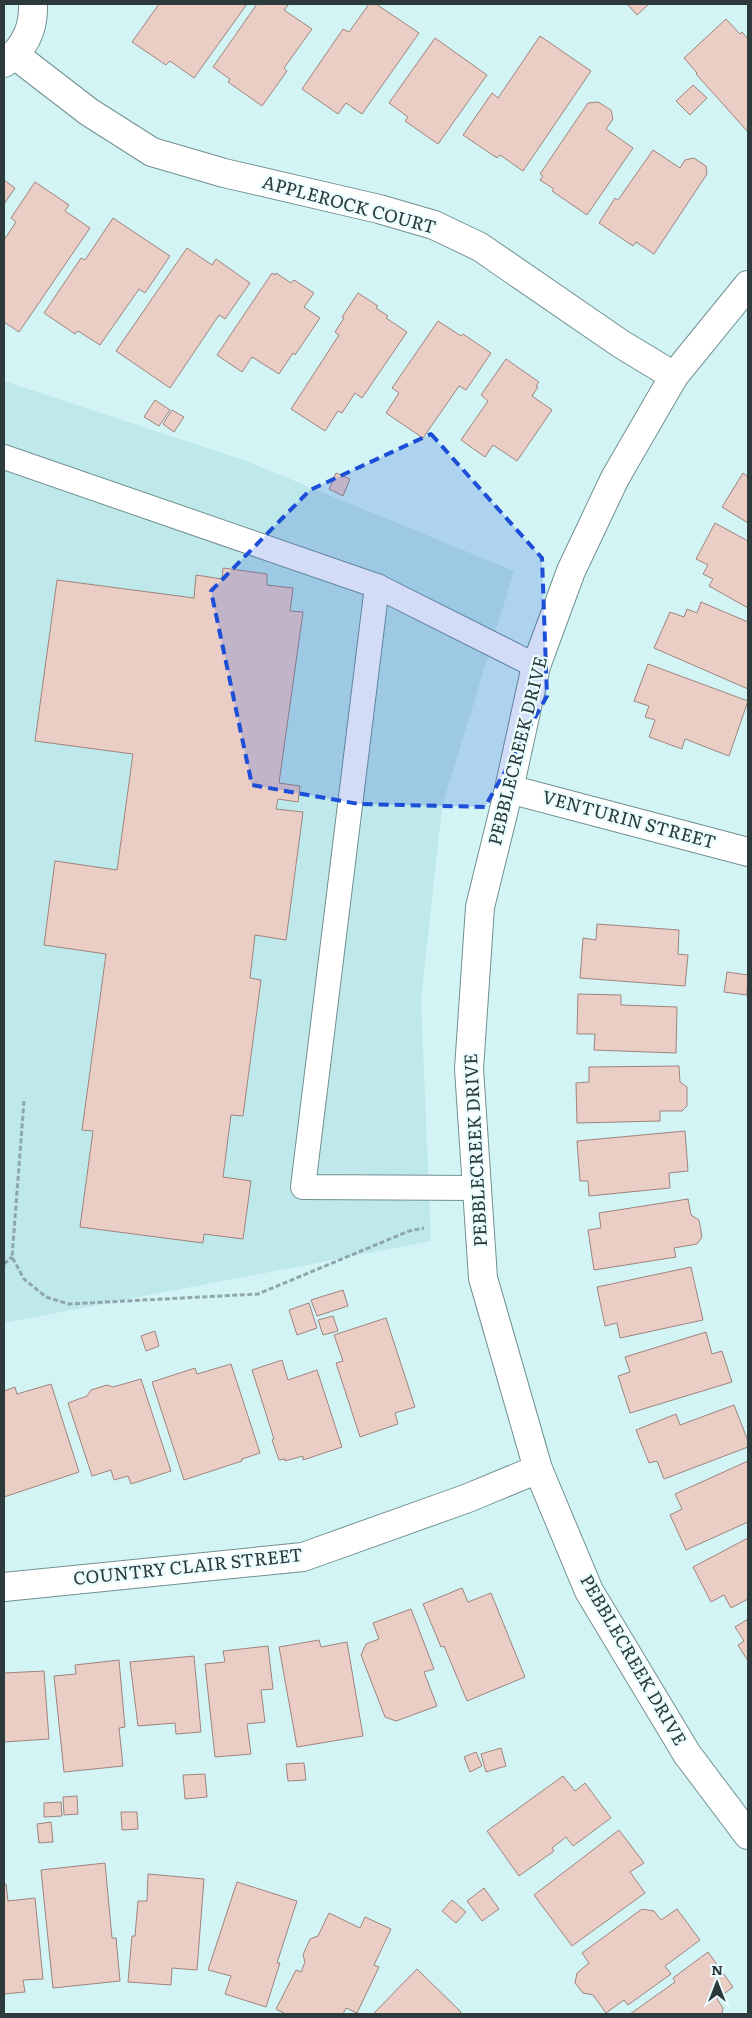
<svg xmlns="http://www.w3.org/2000/svg" width="752" height="2018" viewBox="0 0 752 2018" font-family="Literata,serif">
<rect width="100%" height="100%" fill="#d3f4f5"/>
<path fill="#bee8e9" d="M4 381 246 461 514 571 442 807 421 1000 431 1241 4 1323Z"/>
<g fill="#eacdc5" stroke="#9f847e">
<path d="M159 4H247L194 78 170 61 166 65 132 42Z"/>
<path d="M257 4H289L284 10 312 29 284 68 287 71 262 106 228 82 230 79 213 67Z"/>
<path d="M369 4H376L419 33 362 114 346 103 338 114 302 89 343 29 349 32Z"/>
<path d="M627 4H649L637 15Z"/>
<path d="M726 19 740 34 742 32 748 39V132L696 74 697 73 684 58Z"/>
<path d="M540 36 591 71 523 171 500 155 497 158 463 135 492 93 498 98Z"/>
<path d="M435 38 487 75 438 144 405 121 408 117 389 103Z"/>
<path d="M693 85 707 98 690 115 676 101Z"/>
<path d="M598 102 611 110 613 119 606 129 633 148 587 215 552 191 554 189 540 180 543 176 540 174 588 103Z"/>
<path d="M653 150 680 168 685 160 694 158 706 166 707 174 654 254 636 242 633 246 599 223 615 198 618 200Z"/>
<path d="M4 180 15 188 4 204Z"/>
<path d="M35 182 69 205 65 211 90 228 19 332 4 322V240L16 222 11 218Z"/>
<path d="M113 218 170 256 145 293 139 289 100 345 78 331 75 334 44 313 81 258 85 260Z"/>
<path d="M187 248 212 265 216 259 250 283 225 319 219 315 170 388 116 351Z"/>
<path d="M272 273 275 275 276 273 291 283 294 280 314 293 304 307 320 318 295 355 293 353 279 374 252 357 242 372 217 355Z"/>
<path d="M358 293 378 306 376 308 388 316 386 318 407 332 362 398 355 393 342 413 338 411 325 431 291 409 339 335 335 332 344 318 342 317Z"/>
<path d="M438 321 461 336 463 334 491 353 466 390 459 386 423 438 386 413 399 393 392 388Z"/>
<path d="M506 359 539 382 536 386 538 387 532 396 552 410 517 461 493 445 485 457 461 440 488 401 481 395Z"/>
<path d="M155 400 170 410 159 426 144 417Z"/>
<path d="M172 410 184 417 174 432 163 424Z"/>
<path d="M336 473 350 479 343 496 329 489Z"/>
<path d="M743 473 748 477V523L722 507Z"/>
<path d="M715 523 748 541V608L709 586 713 579 703 574 708 565 696 559Z"/>
<path d="M223 568 267 574V585L293 588 290 611 303 612 279 783 300 786 298 802 278 799 276 809 303 812 286 940 255 935 250 978 261 980 243 1116 231 1115 223 1177 251 1181 243 1239 204 1234 203 1243 80 1227 93 1131 82 1130 106 954 44 945 55 861 117 870 133 754 35 741 57 580 194 598 196 575 222 579Z"/>
<path d="M701 602 748 622V689L654 648 670 612 684 617 687 609 697 613Z"/>
<path d="M648 664 748 701 729 756 685 739 682 749 649 737 655 720 645 717 649 706 634 701Z"/>
<path d="M597 924 679 930 678 954 688 955 685 986 580 978 583 938 596 940Z"/>
<path d="M727 972 748 975 747 995 724 992Z"/>
<path d="M578 994 621 995V1005L677 1007 676 1053 594 1050 595 1034H577Z"/>
<path d="M679 1066 680 1082 687 1087V1106L682 1111H660V1121L577 1123 576 1083 589 1082V1067Z"/>
<path d="M685 1131 688 1171 669 1173 670 1188 589 1196 588 1181H580L577 1141Z"/>
<path d="M688 1199 691 1215 699 1220 702 1237 697 1244 674 1248 676 1257 594 1270 588 1230 601 1228 599 1213Z"/>
<path d="M691 1267 703 1320 620 1338 617 1323 605 1326 597 1287Z"/>
<path d="M343 1290 348 1306 317 1316 311 1300Z"/>
<path d="M309 1303 317 1328 297 1335 289 1310Z"/>
<path d="M333 1316 338 1331 323 1335 318 1320Z"/>
<path d="M386 1318 415 1407 395 1413 398 1424 360 1437 336 1363 343 1361 334 1335Z"/>
<path d="M155 1331 159 1346 146 1351 141 1336Z"/>
<path d="M706 1332 712 1354 722 1351 732 1382 630 1413 618 1376 630 1372 625 1357Z"/>
<path d="M282 1360 288 1380 317 1370 342 1447 303 1460V1456L285 1461V1459L279 1460 272 1440 274 1439 252 1370Z"/>
<path d="M231 1364 260 1453 242 1459V1461L184 1480 152 1382 195 1368 197 1374Z"/>
<path d="M141 1379 171 1471 131 1484 128 1476 114 1480 111 1470 92 1476 68 1403 87 1396 91 1390 107 1385 113 1387Z"/>
<path d="M51 1384 79 1472 4 1497V1391L15 1387 17 1394Z"/>
<path d="M734 1405 748 1441V1447L664 1479 657 1461 649 1463 636 1430 676 1414 680 1425Z"/>
<path d="M748 1461V1522L686 1550 670 1515 682 1509 675 1494Z"/>
<path d="M748 1538V1599L731 1608 724 1595 711 1602 693 1567Z"/>
<path d="M462 1588 468 1602 491 1593 525 1677 467 1701 444 1646 441 1647 423 1604Z"/>
<path d="M411 1609 434 1669 424 1672 437 1706 396 1721 385 1717 361 1655 366 1644 379 1639 373 1623Z"/>
<path d="M748 1619V1661L738 1645 744 1641 735 1627Z"/>
<path d="M319 1640 321 1647 347 1642 363 1736 297 1747 279 1647Z"/>
<path d="M268 1646 273 1689 261 1690 265 1722 247 1724 251 1754 215 1757 205 1664 225 1662 223 1651Z"/>
<path d="M194 1656 201 1732 176 1734 175 1723 138 1726 130 1662Z"/>
<path d="M119 1660 125 1727 119 1728 123 1766 64 1772 54 1676 76 1674 75 1665Z"/>
<path d="M44 1671 49 1739 4 1742V1673Z"/>
<path d="M501 1748 506 1766 486 1772 481 1754Z"/>
<path d="M476 1752 482 1766 470 1772 464 1757Z"/>
<path d="M304 1763 306 1780 288 1781 286 1764Z"/>
<path d="M205 1774 207 1797 185 1799 183 1775Z"/>
<path d="M563 1776 575 1791 585 1783 611 1818 573 1846 566 1837 552 1848 554 1851 519 1876 487 1831Z"/>
<path d="M77 1796 78 1814 64 1815 63 1797Z"/>
<path d="M61 1802 62 1816 44 1817V1803Z"/>
<path d="M121 1812H137L138 1829 122 1830Z"/>
<path d="M51 1822 53 1842 39 1843 37 1824Z"/>
<path d="M619 1830 644 1863 630 1872 645 1893 572 1946 534 1895Z"/>
<path d="M105 1863 112 1938H116L120 1981 53 1988 41 1870Z"/>
<path d="M148 1874 204 1879 197 1970 172 1968 171 1985 128 1982 132 1936H135L138 1901H147Z"/>
<path d="M237 1882 297 1901 277 1963H280L266 2007 225 1994 231 1976 208 1970Z"/>
<path d="M4 1884H6L8 1901 35 1898 43 1979 23 1980 25 1992 4 1994Z"/>
<path d="M484 1888 499 1909 482 1921 467 1901Z"/>
<path d="M452 1900 466 1912 456 1923 442 1911Z"/>
<path d="M642 1909 654 1911 661 1920 677 1909 700 1940 665 1966 671 1974 628 2005 624 2000 606 2013 593 1995 583 1993 575 1983 577 1973 589 1963 582 1953Z"/>
<path d="M329 1913 360 1928 365 1917 391 1929 374 1965 379 1967 357 2013 346 2008 343 2014H286L276 2009 296 1970 301 1972 305 1962 303 1955 310 1939 318 1936Z"/>
<path d="M708 1952 733 1987 717 1999 723 2008 722 2014H630L675 1982 673 1978Z"/>
<path d="M417 1969 461 2012 459 2014H373Z"/>
</g>
<g fill="none" stroke-linecap="round" stroke-linejoin="round">
<defs>
<g id="service">
<path d="M4 457 377 586 536 666"/>
<path d="M377 586 303 1187 477 1188"/>
</g>
<g id="minor">
<path d="M15 55 89 112 152 152 224 173 379 209 434 225 480 247 621 344 674 376"/>
<path d="M4 63C24 49 34 29 33 4"/>
<path d="M748 285 674 376 615 478 571 571 536 666 509 789 480 907 469 1069 483 1278 538 1469 589 1591 687 1754 748 1835"/>
<path d="M509 789 748 852"/>
<path d="M4 1587 303 1557 468 1498 538 1469"/>
</g>
</defs>
<use href="#service" stroke="#729091" stroke-width="26"/>
<use href="#minor" stroke="#729091" stroke-width="30"/>
<g stroke="#8fa7a8" stroke-width="3" stroke-dasharray="5 2.5" stroke-linecap="butt">
<path d="M24 1101 12 1257 24 1279 46 1297 69 1304 258 1294 409 1231 424 1228"/>
<path d="M4 1264 12 1257"/>
</g>
<use href="#service" stroke="#fff" stroke-width="24"/>
<use href="#minor" stroke="#fff" stroke-width="28"/>
</g>
<path fill="#1d4ed8" fill-opacity="0.2" stroke="#1d4ed8" stroke-width="4" stroke-dasharray="10 6" stroke-linejoin="round" d="M431 434 542 558 547 696 485 807 359 804 252 785 211 591 310 490Z"/>
<g text-anchor="middle" stroke-width="4.5" stroke-linejoin="round" paint-order="stroke">
<g font-size="18" fill="#2d3a3b" stroke="#eafeff">
<text transform="translate(349 205) rotate(15)" y="6">APPLEROCK COURT</text>
<text transform="translate(518 751) rotate(-76)" y="6">PEBBLECREEK DRIVE</text>
<text transform="translate(629 820) rotate(15)" y="6">VENTURIN STREET</text>
<text transform="translate(476 1150) rotate(-93)" y="6">PEBBLECREEK DRIVE</text>
<text transform="translate(188 1567) rotate(-6)" y="6">COUNTRY CLAIR STREET</text>
<text transform="translate(633 1660) rotate(60)" y="6">PEBBLECREEK DRIVE</text>
</g>
</g>
<rect width="752" height="2018" fill="none" stroke="#2d3a3b" stroke-width="10"/>
<g transform="translate(717 1983)" stroke="#eafeff" stroke-width="4" paint-order="stroke">
<path d="M0-4L9 19L0 12L-9 19Z" fill="#2d3a3b"/>
<text y="-8" font-size="14" font-weight="bold" text-anchor="middle" fill="#2d3a3b">N</text>
</g>
</svg>
